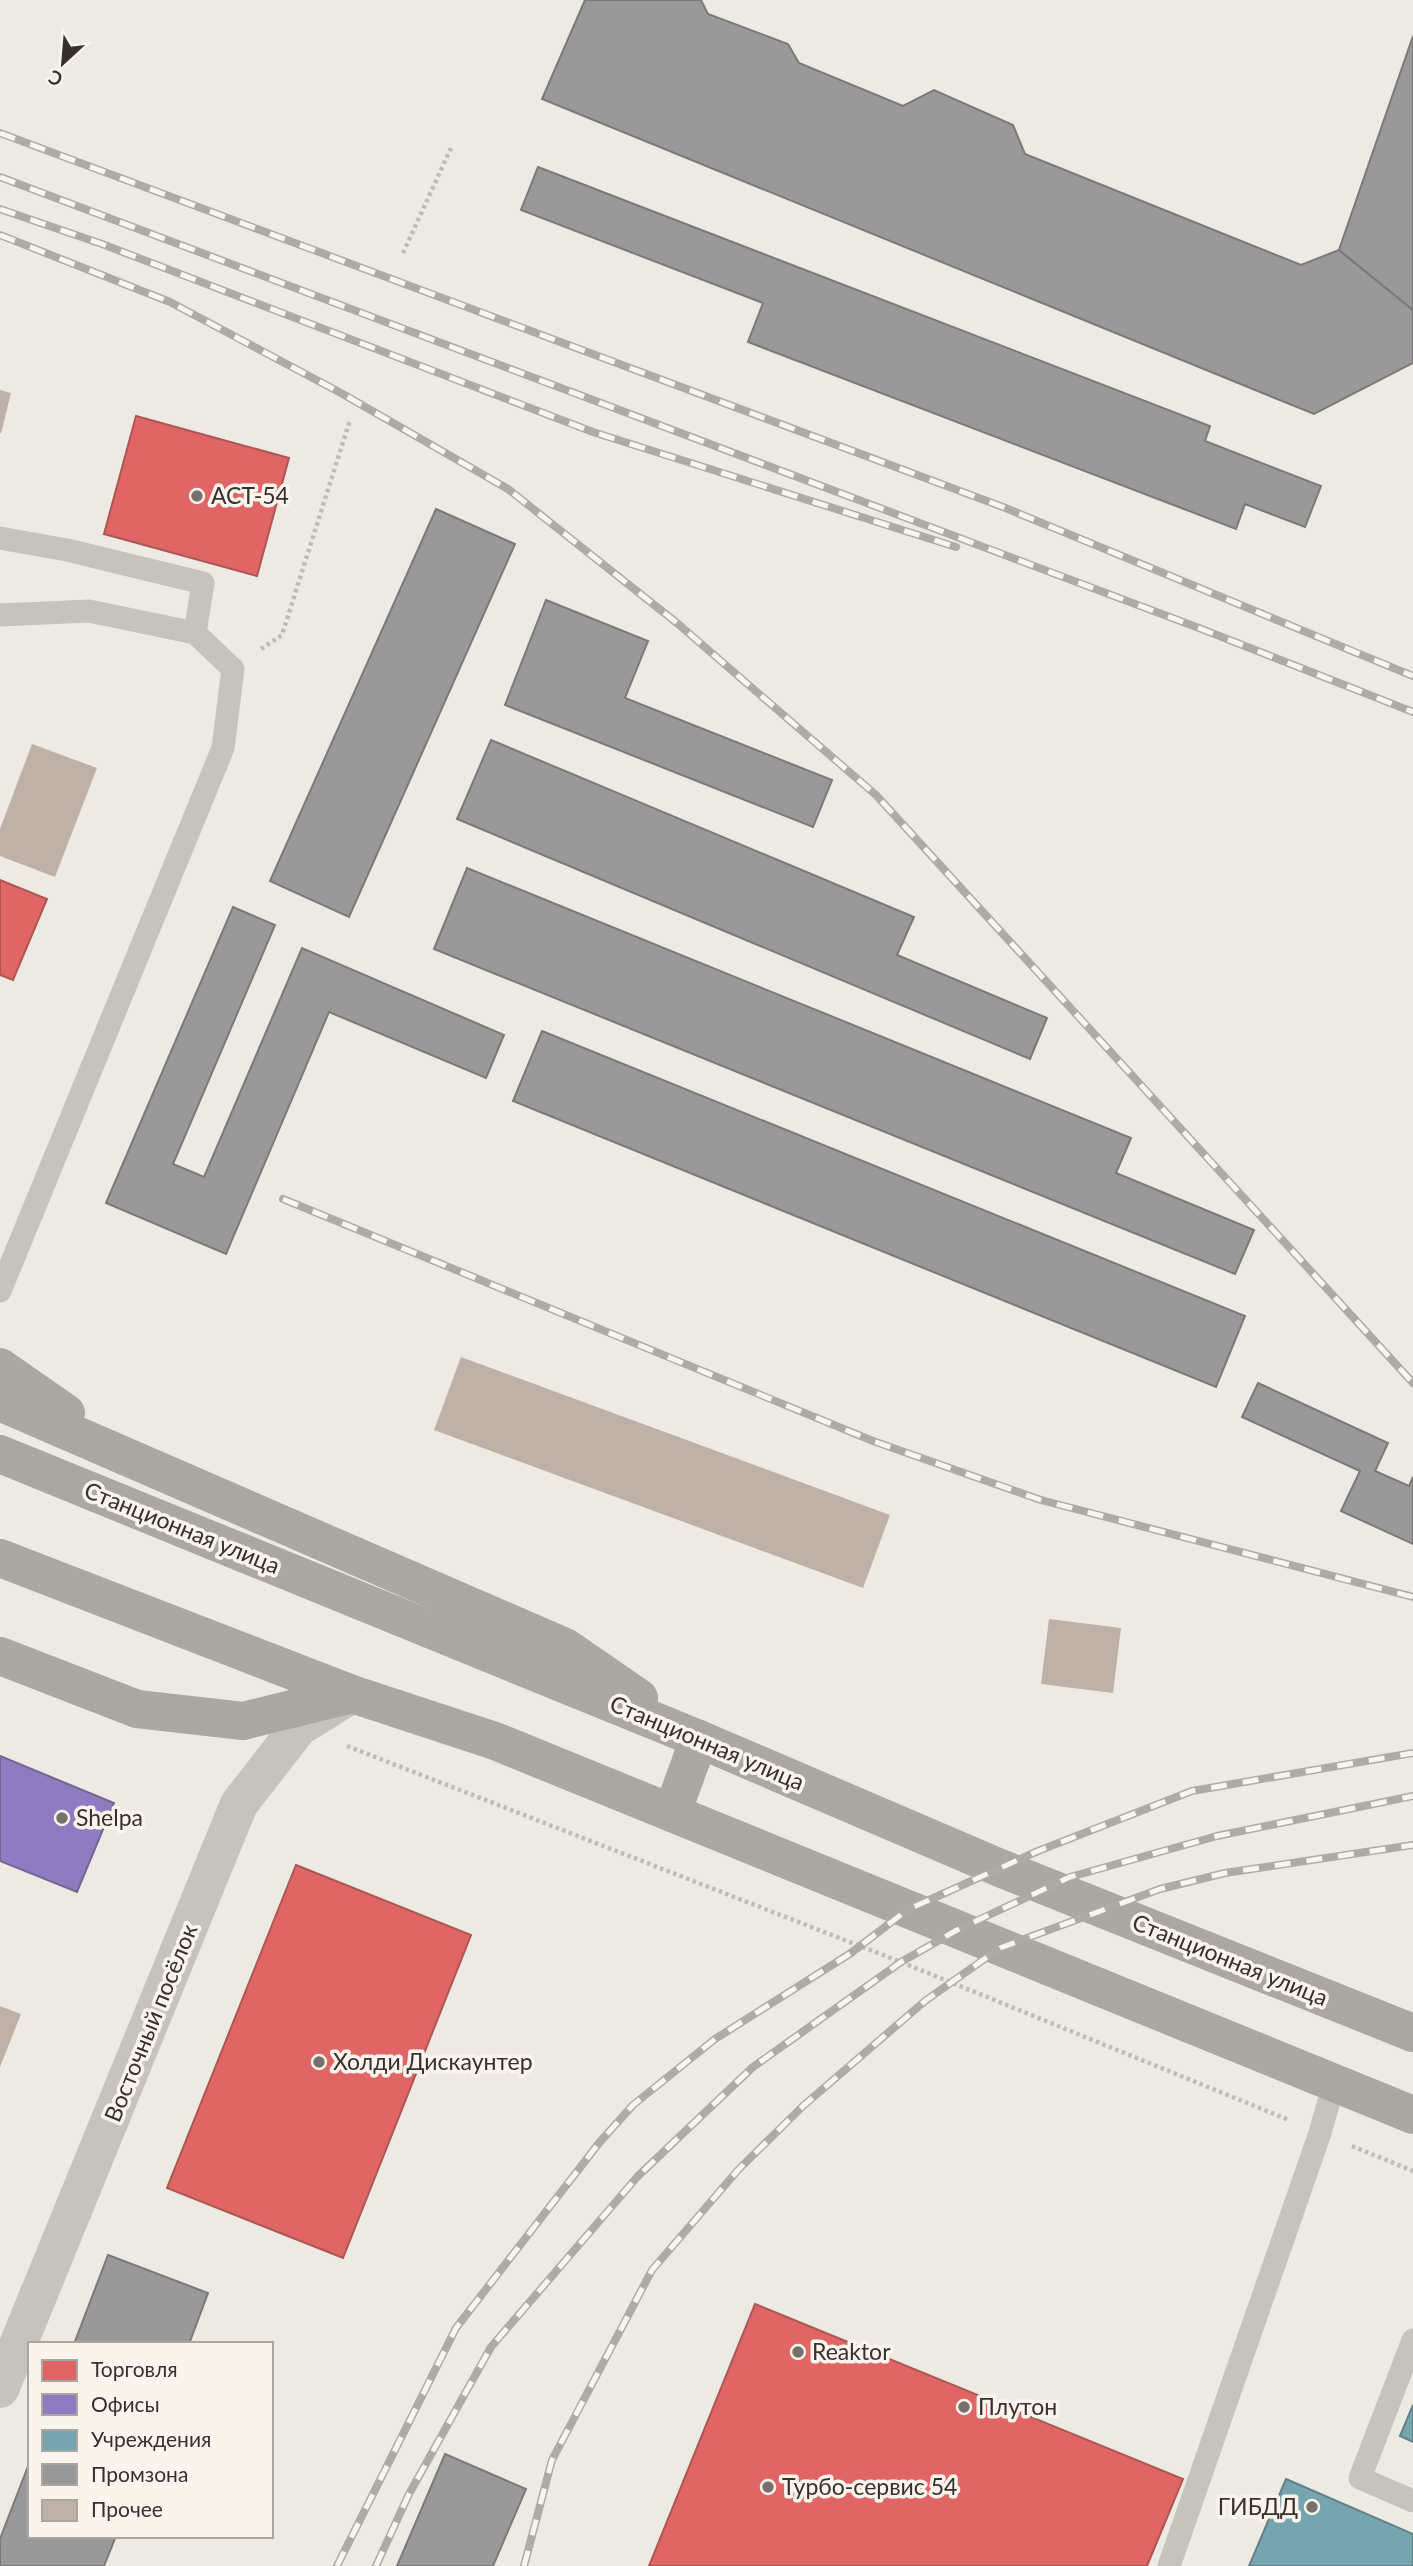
<svg xmlns="http://www.w3.org/2000/svg" width="1413" height="2566" viewBox="0 0 1413 2566" font-family="Lato,sans-serif">
<rect width="100%" height="100%" fill="#edeae4"/>
<g fill="#e06666" stroke="#ad5654" stroke-width="2">
<path d="M136 416 289 458 257 576 104 534Z"/>
<path d="M0 880 47 899 13 980 0 975Z"/>
<path d="M296 1865 471 1935 343 2258 167 2188Z"/>
<path d="M755 2304 1183 2479 1147 2566H649Z"/>
</g>
<path fill="#8e7cc3" stroke="#746595" stroke-width="2" d="M0 1756 114 1803 77 1892 0 1861Z"/>
<g fill="#76a5af" stroke="#638287" stroke-width="2">
<path d="M1413 2405V2442L1400 2436Z"/>
<path d="M1286 2479 1413 2534V2566H1249Z"/>
</g>
<g fill="#999" stroke="#7c7a78" stroke-width="2">
<path d="M585 0H701L708 14 788 44 799 63 903 106 934 90 1013 125 1025 154 1301 265 1339 250 1413 310V363L1314 414 542 99Z"/>
<path d="M1413 36V310L1339 250Z"/>
<path d="M538 167 1210 426 1205 441 1321 486 1305 527 1245 504 1236 529 748 342 763 303 521 210Z"/>
<path d="M436 509 515 544 349 917 270 881Z"/>
<path d="M546 600 648 641 625 698 832 780 813 827 505 705Z"/>
<path d="M491 740 914 917 897 955 1047 1018 1030 1059 457 819Z"/>
<path d="M467 868 1131 1138 1116 1173 1254 1230 1235 1274 434 949Z"/>
<path d="M233 907 275 925 173 1164 204 1177 302 948 504 1035 486 1078 329 1012 226 1254 106 1203Z"/>
<path d="M542 1031 1245 1316 1216 1387 513 1101Z"/>
<path d="M1258 1383 1388 1443 1375 1471 1409 1486 1413 1477V1544L1341 1511 1360 1471 1242 1417Z"/>
<path d="M108 2255 208 2293 189 2344H74Z"/>
<path d="M445 2454 526 2489 493 2566H397Z"/>
<path d="M30 2461V2536H116L104 2566H0V2539Z"/>
</g>
<g fill="#bfb1a7">
<path d="M0 390 11 393 1 433H0Z"/>
<path d="M32 744 97 768 55 877 0 856V829Z"/>
<path d="M461 1357 890 1515 863 1588 434 1430Z"/>
<path d="M1049 1619 1121 1628 1113 1693 1041 1684Z"/>
<path d="M0 2006 21 2014 0 2067Z"/>
</g>
<g fill="none" stroke-linecap="round" stroke-linejoin="round">
<g stroke="#bfbbb5" stroke-width="4.5" stroke-dasharray="3.5 3.5" stroke-linecap="butt">
<path d="M403 253 451 148"/>
<path d="M261 649 282 635 350 420"/>
<path d="M347 1746 901 1962 1289 2120"/>
<path d="M1352 2146 1413 2171"/>
</g>
<g stroke="#c6c2bc" stroke-width="23">
<path d="M0 538 67 550 203 583 195 633"/>
<path d="M0 615 89 611 195 633 233 669 223 748 0 1291"/>
<path d="M1413 2340 1360 2478 1413 2501"/>
<path d="M1169 2566 1320 2133 1334 2083"/>
</g>
<path stroke="#c6c2bc" stroke-width="38" d="M0 2389 239 1804 299 1727 344 1699"/>
<g stroke="#aba7a1" stroke-width="38">
<path d="M0 1367 66 1413"/>
<path d="M0 1402 565 1647 639 1698"/>
<path d="M0 1454 699 1739 1000 1868 1413 2033"/>
<path d="M0 1558 352 1694 495 1741 1413 2115"/>
<path d="M0 1656 137 1709 243 1721 352 1694"/>
<path d="M672 1813 699 1739"/>
</g>
<defs>
<g id="rail">
<path d="M0 133 1003 507 1413 676"/>
<path d="M0 177 1199 628 1413 712"/>
<path d="M0 209 102 244 593 432 956 547"/>
<path d="M0 235 170 302 341 393 508 489 677 623 876 795 1413 1383"/>
<path d="M283 1199 873 1441 1041 1500 1413 1597"/>
<path d="M337 2566 456 2328 599 2143 633 2105 715 2039 851 1953 907 1910 1038 1851 1192 1791 1413 1753"/>
<path d="M376 2566 409 2494 491 2347 638 2176 753 2067 901 1962 957 1930 1070 1877 1217 1836 1413 1796"/>
<path d="M524 2566 552 2460 652 2270 738 2170 803 2106 925 2001 1000 1948 1160 1889 1225 1873 1413 1845"/>
</g>
</defs>
<use href="#rail" stroke="#aeaba6" stroke-width="8"/>
<use href="#rail" stroke="#f9f5ec" stroke-width="5" stroke-dasharray="16" stroke-linecap="butt"/>
</g>
<g fill="#77716c" stroke="#f9f5ec" stroke-width="2.5">
<circle cx="197" cy="496" r="7"/>
<circle cx="62" cy="1818" r="7"/>
<circle cx="319" cy="2062" r="7"/>
<circle cx="798" cy="2352" r="7"/>
<circle cx="964" cy="2407" r="7"/>
<circle cx="768" cy="2487" r="7"/>
<circle cx="1312" cy="2507" r="7"/>
</g>
<g text-anchor="middle" stroke-width="7" stroke-linejoin="round" paint-order="stroke">
<g font-size="23" fill="#37302b" stroke="#f9f5ec" text-anchor="start">
<text x="211" y="504">АСТ-54</text>
<text x="76" y="1826">Shelpa</text>
<text x="333" y="2070">Холди Дискаунтер</text>
<text x="812" y="2360">Reaktor</text>
<text x="978" y="2415">Плутон</text>
<text x="782" y="2495">Турбо-сервис 54</text>
<text x="1298" y="2515" text-anchor="end">ГИБДД</text>
</g>
<g font-size="23" fill="#37302b" stroke="#f9f5ec">
<text transform="translate(182 1528) rotate(22)" y="8">Станционная улица</text>
<text transform="translate(707 1743) rotate(23)" y="8">Станционная улица</text>
<text transform="translate(1230 1960) rotate(22)" y="8">Станционная улица</text>
<text transform="translate(151 2023) rotate(-68)" y="8">Восточный посёлок</text>
</g>
</g>
<rect x="28" y="2342" width="245" height="196" fill="#f9f5ec" stroke="#aba69f" stroke-width="2"/>
<rect x="42" y="2360" width="35" height="21" fill="#e06666" stroke="#aba69f" stroke-width="2"/>
<text x="91" y="2377" font-size="21" fill="#37302b">Торговля</text>
<rect x="42" y="2394" width="35" height="21" fill="#8e7cc3" stroke="#aba69f" stroke-width="2"/>
<text x="91" y="2412" font-size="21" fill="#37302b">Офисы</text>
<rect x="42" y="2430" width="35" height="21" fill="#76a5af" stroke="#aba69f" stroke-width="2"/>
<text x="91" y="2447" font-size="21" fill="#37302b">Учреждения</text>
<rect x="42" y="2464" width="35" height="21" fill="#999999" stroke="#aba69f" stroke-width="2"/>
<text x="91" y="2482" font-size="21" fill="#37302b">Промзона</text>
<rect x="42" y="2500" width="35" height="21" fill="#bfb1a7" stroke="#aba69f" stroke-width="2"/>
<text x="91" y="2517" font-size="21" fill="#37302b">Прочее</text>
<g transform="translate(63 63) rotate(206)" stroke="#f9f5ec" stroke-width="5" paint-order="stroke">
<path d="M0-5L12 26L0 18L-12 26Z" fill="#37302b"/>
<text y="-10" font-size="19" font-weight="bold" text-anchor="middle" fill="#37302b">С</text>
</g>
</svg>
